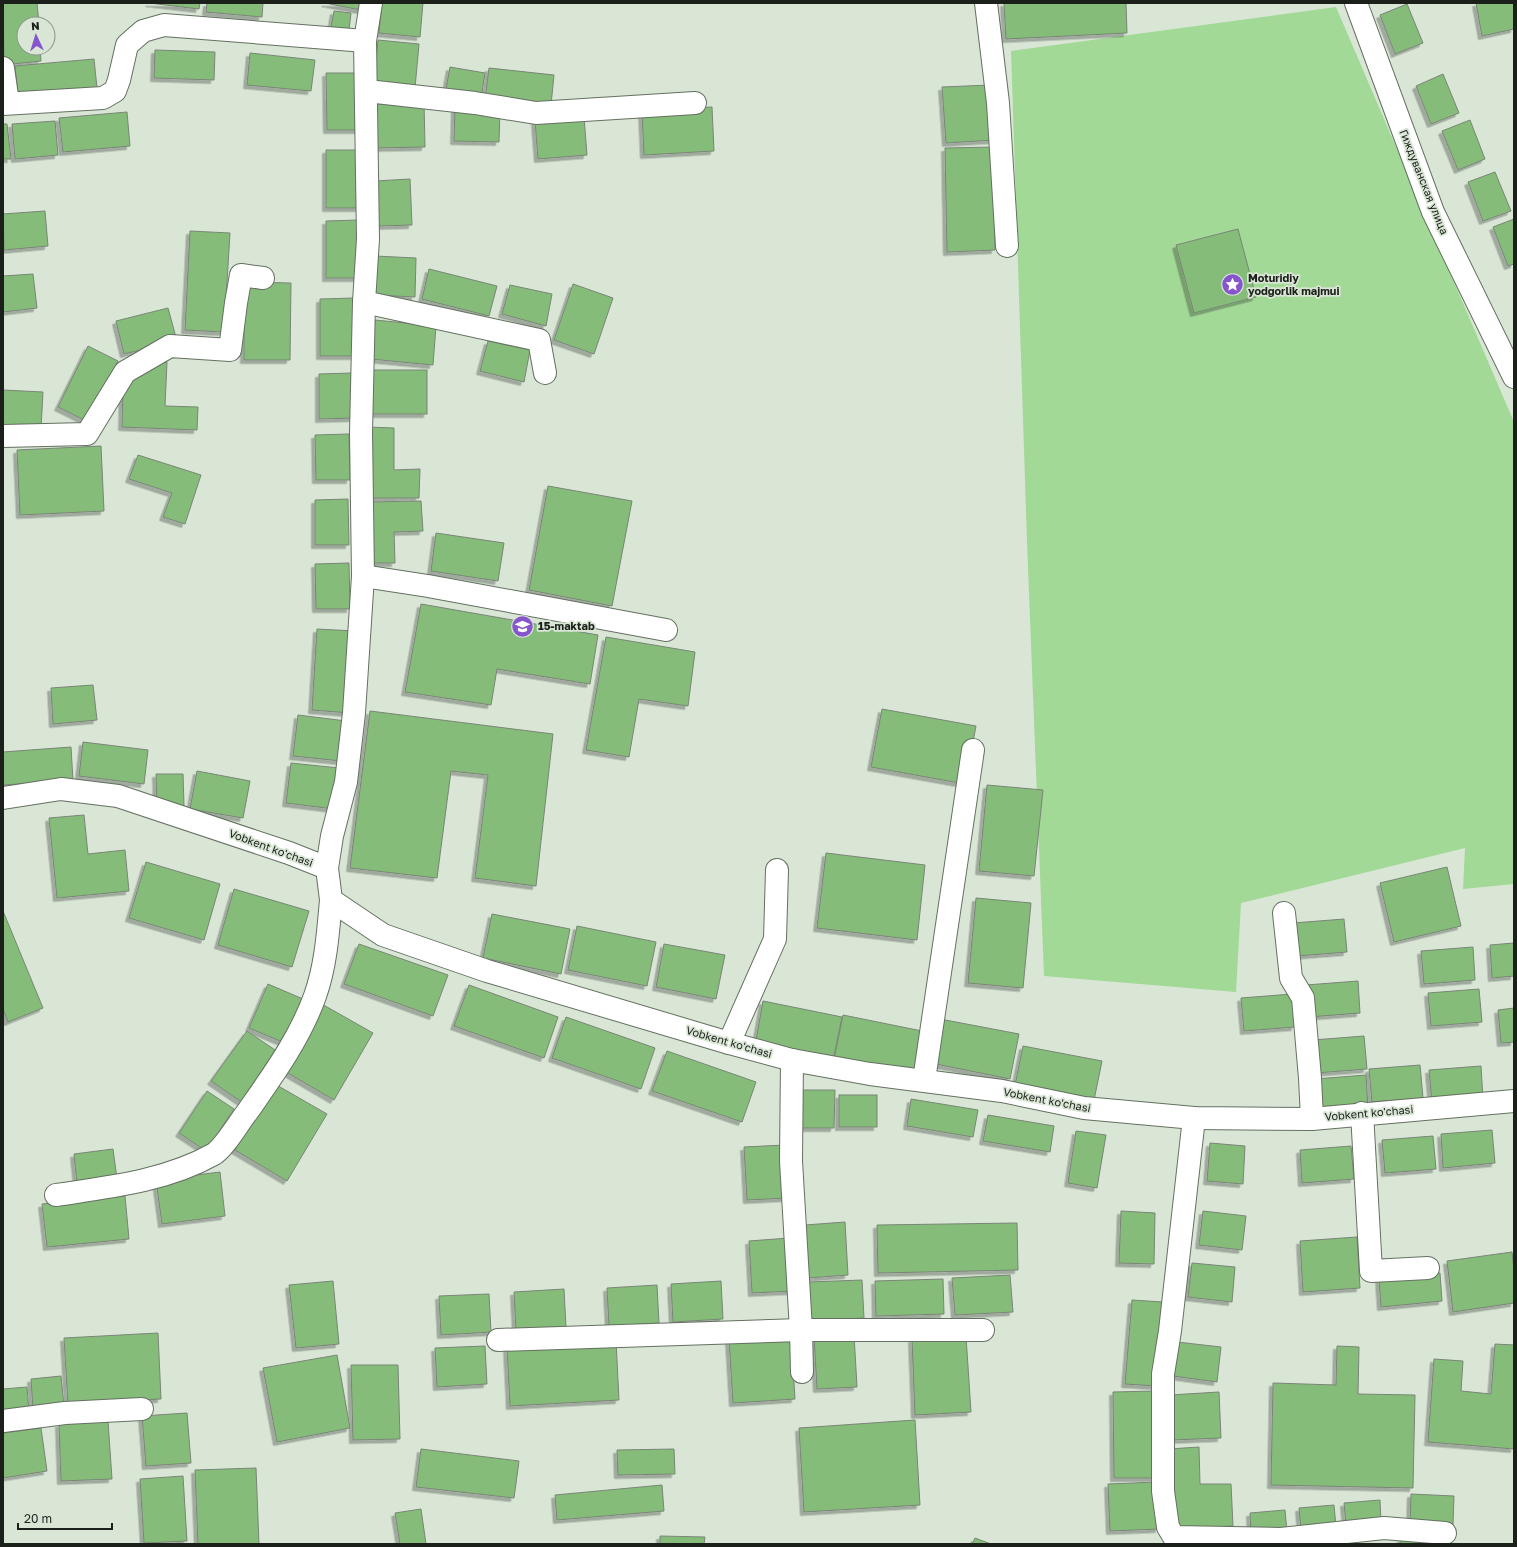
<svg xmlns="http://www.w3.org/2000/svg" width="1517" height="1547" viewBox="0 0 1517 1547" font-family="'Golos Text',sans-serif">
<defs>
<filter id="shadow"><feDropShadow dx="-3.5" dy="3.5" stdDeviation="0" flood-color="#0004"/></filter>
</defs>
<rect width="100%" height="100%" fill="#d9e6d6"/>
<path fill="#a2d996" d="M1336 7 1514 422V884L1463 889 1465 848 1241 903 1236 992 1044 976 1027 542 1011 51Z"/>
<g fill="#85bc79" stroke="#798576" filter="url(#shadow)">
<path d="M3 3H37L39 24H24V48H40L41 61 4 65Z"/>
<path d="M149 3H200L199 9Z"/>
<path d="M207 3H263L262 17 206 12Z"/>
<path d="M325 3H367L366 11Z"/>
<path d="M382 3H423L420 37 379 33Z"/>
<path d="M1004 3H1126L1127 33 1006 39Z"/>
<path d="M1476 3H1514V29L1482 36Z"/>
<path d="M1407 4 1423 43 1395 54 1380 15Z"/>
<path d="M334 11 351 13 349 30 331 27Z"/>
<path d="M378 40 419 44 415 88 374 83Z"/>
<path d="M155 50 215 52 214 80 154 78Z"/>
<path d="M250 53 315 60 311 91 247 85Z"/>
<path d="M94 59 97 88 18 95 15 66Z"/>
<path d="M450 67 485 73 481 99 445 94Z"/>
<path d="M489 68 554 75 551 105 485 99Z"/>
<path d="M326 73H359L360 130H327Z"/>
<path d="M1443 74 1459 113 1431 124 1416 86Z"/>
<path d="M990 85 994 140 946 143 942 87Z"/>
<path d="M424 102 425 147 374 148 373 104Z"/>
<path d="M712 107 714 151 644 155 642 111Z"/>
<path d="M455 108 500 110 499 142 454 141Z"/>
<path d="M127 112 130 146 63 152 59 118Z"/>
<path d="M584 117 587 155 538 159 535 121Z"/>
<path d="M1470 120 1485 159 1458 170 1442 131Z"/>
<path d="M55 121 58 155 15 159 12 124Z"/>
<path d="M3 124H7L11 159H3Z"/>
<path d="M993 147 995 250 947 252 945 148Z"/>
<path d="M326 150H359L360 208H326Z"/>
<path d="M1495 172 1511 211 1483 221 1468 182Z"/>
<path d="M410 179 412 225 377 226 375 181Z"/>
<path d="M45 211 48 246 4 250 3 214Z"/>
<path d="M1514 219V264L1508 266 1493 227Z"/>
<path d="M359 220 360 278H326V221Z"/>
<path d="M1238 229 1256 297 1194 313 1176 245Z"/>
<path d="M190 231 230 233 224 332 185 330Z"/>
<path d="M375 256 416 258 415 297 374 295Z"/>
<path d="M429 269 497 286 489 316 422 299Z"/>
<path d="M33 274 37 308 3 312V276Z"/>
<path d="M244 282 291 283 290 360H244Z"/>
<path d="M573 284 613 298 594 354 554 340Z"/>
<path d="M510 285 552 294 546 326 502 314Z"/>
<path d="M353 298 354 356H320V299Z"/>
<path d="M168 308 177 341 124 354 116 321Z"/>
<path d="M375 320 436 326 433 365 371 359Z"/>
<path d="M488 341 530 350 524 382 480 371Z"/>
<path d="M88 346 118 361 88 422 58 407Z"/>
<path d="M149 362H167L165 406 198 407 197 430 122 427 123 389Z"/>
<rect x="370" y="370" width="57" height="44"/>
<path d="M352 373 353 418 319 419V374Z"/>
<path d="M3 390 43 392 41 429 3 427Z"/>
<path d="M367 427 394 428V470L420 469 419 498H368Z"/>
<path d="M349 434 350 480H316L315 435Z"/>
<path d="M101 446 104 511 20 515 17 450Z"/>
<path d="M138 455 201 475 185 524 163 517 172 493 129 479Z"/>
<path d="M548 486 632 501 612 606 529 590Z"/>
<path d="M348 499 349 545H315V500Z"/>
<path d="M421 501 423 531 394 532 395 563H371L370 502Z"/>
<path d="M436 533 504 543 498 581 431 571Z"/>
<path d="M349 563 350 609H316L315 564Z"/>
<path d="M421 604 598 635 590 684 497 669 491 705 405 692Z"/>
<path d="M317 629 355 631 350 713 312 710Z"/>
<path d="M606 637 695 652 688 706 639 699 629 757 586 750Z"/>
<path d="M93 685 97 720 53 724 51 688Z"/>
<path d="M882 709 976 726 965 784 871 767Z"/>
<path d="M370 711 553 734 536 886 475 878 488 775 451 771 437 878 350 868Z"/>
<path d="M298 715 346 721 341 761 293 756Z"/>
<path d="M83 742 148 750 144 784 79 776Z"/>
<path d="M71 747 73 780 3 785V752Z"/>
<path d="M291 763 339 768 334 809 286 803Z"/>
<path d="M197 771 250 781 243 818 190 809Z"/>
<path d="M156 774H183L184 806H157Z"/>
<path d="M987 785 1043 790 1034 876 979 871Z"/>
<path d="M84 815 88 854 125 850 129 891 57 898 49 818Z"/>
<path d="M826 853 925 865 917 940 817 928Z"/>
<path d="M146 862 220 884 204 940 129 918Z"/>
<path d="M1447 867 1461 926 1394 942 1380 883Z"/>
<path d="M234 889 309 911 292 967 218 945Z"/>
<path d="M976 898 1031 903 1023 988 968 983Z"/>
<path d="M3 911 43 1008 8 1022 3 1009Z"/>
<path d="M492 914 570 929 561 974 483 958Z"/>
<path d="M1344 919 1347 952 1296 956 1293 923Z"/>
<path d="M577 926 656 942 647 986 568 970Z"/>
<path d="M1514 943V976L1492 978 1490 945Z"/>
<path d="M359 944 448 975 433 1016 344 984Z"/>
<path d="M664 944 725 955 716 999 656 987Z"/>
<path d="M1473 947 1475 980 1424 984 1421 951Z"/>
<path d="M1358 981 1360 1013 1309 1017 1306 985Z"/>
<path d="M268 984 303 999 285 1043 249 1028Z"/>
<path d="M469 985 558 1017 544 1058 454 1026Z"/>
<path d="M1479 989 1482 1022 1431 1026 1428 993Z"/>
<path d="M1292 994 1295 1027 1244 1031 1241 998Z"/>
<path d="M763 1001 842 1017 833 1061 755 1046Z"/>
<path d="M320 1003 373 1033 334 1100 281 1069Z"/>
<path d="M1514 1008V1042L1501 1043 1498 1010Z"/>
<path d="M843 1015 922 1031 913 1075 834 1059Z"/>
<path d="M566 1017 655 1048 641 1089 552 1058Z"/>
<path d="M940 1019 1019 1034 1010 1079 931 1063Z"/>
<path d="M247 1031 278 1052 243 1103 211 1081Z"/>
<path d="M1364 1036 1367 1069 1316 1073 1313 1040Z"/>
<path d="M1023 1046 1102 1061 1093 1105 1014 1090Z"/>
<path d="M667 1051 756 1082 742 1122 652 1091Z"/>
<path d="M1420 1065 1423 1098 1372 1102 1369 1069Z"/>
<path d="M1481 1066 1483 1099 1432 1103 1429 1070Z"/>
<path d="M1366 1075 1368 1108 1317 1112 1315 1079Z"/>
<path d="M273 1083 327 1114 287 1181 235 1150Z"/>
<path d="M799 1090H835L834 1128H799Z"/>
<path d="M207 1091 234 1109 206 1151 179 1133Z"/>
<rect x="839" y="1095" width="38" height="32"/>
<path d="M911 1099 978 1110 973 1137 907 1126Z"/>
<path d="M988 1115 1054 1126 1050 1152 983 1141Z"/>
<path d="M1492 1130 1495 1163 1443 1168 1441 1134Z"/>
<path d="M1076 1131 1106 1135 1097 1188 1068 1183Z"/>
<path d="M1433 1136 1436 1169 1385 1173 1382 1140Z"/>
<path d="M1210 1143 1245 1146 1243 1184 1207 1181Z"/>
<path d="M785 1145 787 1198 747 1200 744 1147Z"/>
<path d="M1351 1146 1354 1179 1302 1183 1300 1150Z"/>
<path d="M113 1149 117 1179 77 1184 74 1154Z"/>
<path d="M220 1172 225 1216 162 1224 156 1180Z"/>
<path d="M125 1196 129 1239 47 1247 42 1204Z"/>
<path d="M1121 1211 1155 1213 1154 1264 1119 1263Z"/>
<path d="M1203 1211 1246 1216 1242 1250 1199 1245Z"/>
<path d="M845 1222 848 1275 807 1278 805 1225Z"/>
<path d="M1017 1223 1018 1270 878 1273 877 1225Z"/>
<path d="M1357 1237 1360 1288 1303 1292 1300 1241Z"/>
<path d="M789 1238 792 1291 752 1293 749 1241Z"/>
<path d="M1512 1252 1514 1270V1303L1453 1312 1447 1261Z"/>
<path d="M1192 1263 1235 1267 1232 1302 1188 1297Z"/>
<path d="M1440 1273 1442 1301 1381 1307 1379 1278Z"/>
<path d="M1010 1275 1013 1312 955 1315 952 1278Z"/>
<path d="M943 1279 944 1314 876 1316 875 1281Z"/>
<path d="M862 1280 864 1318 810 1321 809 1282Z"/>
<path d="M333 1281 339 1344 296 1348 289 1285Z"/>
<path d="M721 1281 723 1319 673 1322 671 1284Z"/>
<path d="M657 1285 659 1323 609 1326 607 1288Z"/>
<path d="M564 1289 566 1328 516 1330 514 1292Z"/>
<path d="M489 1294 491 1332 441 1335 439 1296Z"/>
<path d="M1132 1300 1163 1302 1157 1386 1125 1384Z"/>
<path d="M158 1333 161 1399 68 1404 64 1338Z"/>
<path d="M854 1334 857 1387 817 1389 814 1336Z"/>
<path d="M791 1335 795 1399 733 1403 729 1339Z"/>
<path d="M966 1336 971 1412 915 1415 912 1339Z"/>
<path d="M616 1340 619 1400 510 1406 507 1346Z"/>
<path d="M1177 1342 1221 1347 1217 1382 1173 1376Z"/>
<path d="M1495 1344 1514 1345V1449L1428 1442 1434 1359 1463 1361 1461 1391 1491 1394Z"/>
<path d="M485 1346 487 1384 437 1387 435 1348Z"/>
<path d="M1337 1346 1359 1347 1358 1394 1415 1395 1413 1488 1271 1485 1273 1383 1336 1385Z"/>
<path d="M337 1355 350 1428 277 1442 263 1368Z"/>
<path d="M351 1365H398L400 1439 353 1440Z"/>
<path d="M61 1376 64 1406 33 1409 31 1379Z"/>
<path d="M27 1387 29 1412 3 1414V1389Z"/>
<path d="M1155 1391 1157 1478H1114L1113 1392Z"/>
<path d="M1219 1392 1221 1438 1172 1440 1170 1395Z"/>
<path d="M187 1413 191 1463 146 1466 142 1416Z"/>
<path d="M915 1420 920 1505 804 1512 799 1428Z"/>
<path d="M108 1421 112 1479 61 1481 59 1424Z"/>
<path d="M41 1428 47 1471 3 1478V1433Z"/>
<path d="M1199 1447 1200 1484H1231L1233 1526 1174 1529 1169 1449Z"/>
<path d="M421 1449 519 1461 514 1498 416 1487Z"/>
<path d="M674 1449 675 1474 618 1475 617 1450Z"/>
<path d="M256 1468 259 1544H198L195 1470Z"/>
<path d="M183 1476 187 1541 144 1543 140 1479Z"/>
<path d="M1157 1482 1159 1529 1110 1531 1108 1484Z"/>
<path d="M662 1485 664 1511 557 1520 555 1495Z"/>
<path d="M1411 1494 1454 1496 1453 1525 1410 1524Z"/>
<path d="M1380 1500 1381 1522 1346 1525 1344 1503Z"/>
<path d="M1334 1505 1336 1527 1301 1530 1299 1508Z"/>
<path d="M421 1509 426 1544H400L395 1513Z"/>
<path d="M1285 1510 1287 1532 1251 1535 1250 1513Z"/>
<path d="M660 1536 705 1537 704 1544H660Z"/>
<path d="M1447 1537V1544H1400V1539Z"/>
<path d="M975 1538 991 1544H972Z"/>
</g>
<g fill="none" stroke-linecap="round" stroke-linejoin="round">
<defs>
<g id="minor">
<path d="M986 3 998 103 1007 246"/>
<path d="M1356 3 1433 212 1514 377"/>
<path d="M3 68 8 103"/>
<path d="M367 91 475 103 536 113 695 103"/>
<path d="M3 104 103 98 115 91 119 80 127 45 143 31 164 25 365 41"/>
<path d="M364 302 539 340 545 373"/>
<path d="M3 436 87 434 125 372 170 346 230 350 236 303 241 275 263 278"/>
<path d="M363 576 428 586 666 630"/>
<path d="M3 798 61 789 118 796 289 853 327 868 331 900 383 935 487 971 729 1043 792 1060 870 1074 1002 1091 1084 1108 1194 1118 1312 1119 1514 1101"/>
<path d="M327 868 332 836 346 782 354 713 363 576 361 433 364 302 368 239 365 41 371 3"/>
<path d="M1284 913 1291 978 1303 998 1310 1078 1312 1119"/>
<path d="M729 1043 775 939 777 870"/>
<path d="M792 1060 791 1161 801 1330 802 1372"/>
<path d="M924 1080 973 750"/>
<path d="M1362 1113 1371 1271 1428 1268"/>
<path d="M1194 1118 1170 1331 1163 1374V1491L1168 1527 1174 1537 1281 1539 1384 1528 1445 1533"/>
<path d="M56 1195C110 1187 166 1181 214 1154 225 1147 239 1122 248 1111 273 1075 300 1038 315 996 326 965 328 933 331 900"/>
<path d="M498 1340 801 1330H983"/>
<path d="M3 1421 65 1413 142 1409"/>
</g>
</defs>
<use href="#minor" stroke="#647061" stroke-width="24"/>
<use href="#minor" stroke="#fff" stroke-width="22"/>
</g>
<defs>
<symbol id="sight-disc" viewBox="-11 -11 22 22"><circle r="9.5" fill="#8655ce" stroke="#d9e6d6"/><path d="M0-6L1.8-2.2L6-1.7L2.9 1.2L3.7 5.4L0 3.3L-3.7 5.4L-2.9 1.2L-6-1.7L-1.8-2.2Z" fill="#fff"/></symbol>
<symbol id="school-disc" viewBox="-11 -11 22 22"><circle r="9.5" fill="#8655ce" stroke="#d9e6d6"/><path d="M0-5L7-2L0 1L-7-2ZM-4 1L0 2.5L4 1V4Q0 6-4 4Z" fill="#fff"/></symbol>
</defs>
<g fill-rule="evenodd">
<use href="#sight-disc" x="1220" y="272" width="25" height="25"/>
<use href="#school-disc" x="510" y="614" width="25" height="25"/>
</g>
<g text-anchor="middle" stroke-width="3.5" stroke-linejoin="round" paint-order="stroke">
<g font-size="11" fill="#1b201a" stroke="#d9e6d6">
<text transform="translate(1424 182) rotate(68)" y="4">Гиждуванская улица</text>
<text transform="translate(271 848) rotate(20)" y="4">Vobkent ko'chasi</text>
<text transform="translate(729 1042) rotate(16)" y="4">Vobkent ko'chasi</text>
<text transform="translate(1047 1100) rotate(11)" y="4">Vobkent ko'chasi</text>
<text transform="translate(1369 1113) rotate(-5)" y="4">Vobkent ko'chasi</text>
</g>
<g font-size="11" font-weight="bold" fill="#1b201a" stroke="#d9e6d6" text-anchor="start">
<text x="1248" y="282">Moturidiy<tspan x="1248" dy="13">yodgorlik majmui</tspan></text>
<text x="538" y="630">15-maktab</text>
</g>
</g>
<rect width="1517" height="1547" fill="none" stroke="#1b201a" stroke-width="8"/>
<g transform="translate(36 36) rotate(356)"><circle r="19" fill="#d9e6d6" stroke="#8d978b"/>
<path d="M0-3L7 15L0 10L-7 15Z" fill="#8655ce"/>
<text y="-6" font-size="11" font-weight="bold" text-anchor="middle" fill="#1b201a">N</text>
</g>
<path d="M18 1523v6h94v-6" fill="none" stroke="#1b201a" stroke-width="2"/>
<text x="24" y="1523" font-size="12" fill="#1b201a" stroke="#d9e6d6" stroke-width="3" paint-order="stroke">20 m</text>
</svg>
